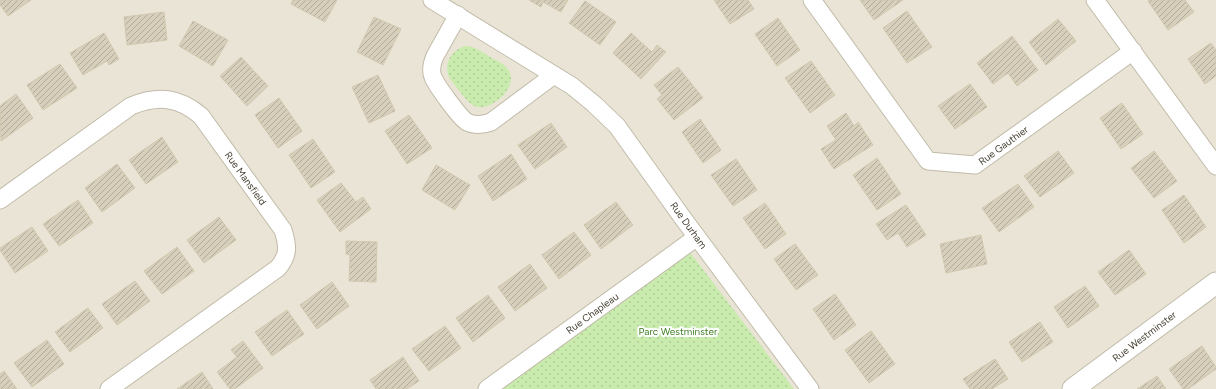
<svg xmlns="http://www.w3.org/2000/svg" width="1216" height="389" viewBox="0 0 1216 389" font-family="Figtree,sans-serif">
<defs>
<pattern id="grass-dots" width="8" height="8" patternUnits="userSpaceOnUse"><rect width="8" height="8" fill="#caebae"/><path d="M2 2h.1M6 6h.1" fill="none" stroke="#afcb96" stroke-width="1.8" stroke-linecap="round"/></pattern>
<pattern id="building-hatch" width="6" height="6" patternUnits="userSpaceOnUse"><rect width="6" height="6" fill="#d7cfbc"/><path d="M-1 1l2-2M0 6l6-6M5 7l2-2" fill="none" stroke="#b0aa9a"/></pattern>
</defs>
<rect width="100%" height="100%" fill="#f5f2e8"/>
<rect fill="#e9e4d5" x="0" y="0" width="1216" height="389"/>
<g fill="url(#grass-dots)">
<path d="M465 46C475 46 482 52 490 57 495 60 502 62 506 67 518 79 506 95 495 102 477 114 469 104 458 89 455 85 451 81 449 77 443 63 452 50 465 46Z"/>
<path d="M689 251 794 389H503Z"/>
</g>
<g fill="url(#building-hatch)" stroke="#d2c8af">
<path d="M0 0H31L8 16 0 5Z"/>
<path d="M293 0H337L325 22 291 4Z"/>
<path d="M529 0H568L561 12 543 2 541 7Z"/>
<path d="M714 0H748L754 9 730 24Z"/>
<path d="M860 0H903L874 20Z"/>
<path d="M1149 0H1185L1194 12 1168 30 1148 1Z"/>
<path d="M585 1 616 22 600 45 569 23Z"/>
<path d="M907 11 932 47 907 63 883 28Z"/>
<path d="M164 12 167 40 127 45 124 17Z"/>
<path d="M374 17 401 29 383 65 357 52Z"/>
<path d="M778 18 800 50 777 66 755 34Z"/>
<path d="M1058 19 1076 41 1046 65 1029 42Z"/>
<path d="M193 21 228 40 213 66 179 46Z"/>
<path d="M104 33 119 59 109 65 107 61 83 75 70 53Z"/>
<path d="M631 33 652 52 657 45 666 52 641 79 613 53Z"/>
<path d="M1012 36 1038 70 1017 86 1008 73 993 84 977 63Z"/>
<path d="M1211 43 1216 50V76L1205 84 1188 59Z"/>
<path d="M241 57 268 86 247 106 220 76Z"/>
<path d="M811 61 835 95 810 113 785 78Z"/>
<path d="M60 64 77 88 43 110 27 85Z"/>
<path d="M678 67 703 98 674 120 657 99 662 95 654 85Z"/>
<path d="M378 75 395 111 369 123 352 87Z"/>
<path d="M970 84 987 107 955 129 938 106Z"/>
<path d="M16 94 33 118 1 141 0 106Z"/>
<path d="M279 98 302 131 278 148 255 115Z"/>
<path d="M1122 103 1143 134 1121 149 1100 118Z"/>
<path d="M846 113 854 126 858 122 873 145 834 169 821 149 836 140 827 126Z"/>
<path d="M409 115 432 148 407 164 385 131Z"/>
<path d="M700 119 721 150 703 163 682 132Z"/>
<path d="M551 123 567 147 535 169 518 145Z"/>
<path d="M162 137 178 162 146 184 129 160Z"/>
<path d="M313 139 335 172 311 188 289 155Z"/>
<path d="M1058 151 1074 173 1040 197 1024 176Z"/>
<path d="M1154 151 1177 181 1154 198 1131 168Z"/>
<path d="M511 154 527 179 493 201 478 176Z"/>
<path d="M877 158 901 194 877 210 853 175Z"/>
<path d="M736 159 757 190 733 206 711 175Z"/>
<path d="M117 164 135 188 102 212 85 188Z"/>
<path d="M436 165 470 185 455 210 422 190Z"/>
<path d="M341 183 356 202 363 197 371 209 340 232 317 200Z"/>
<path d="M1018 184 1034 207 999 232 982 208Z"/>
<path d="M1184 195 1206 227 1184 243 1162 210Z"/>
<path d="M78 200 93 223 59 246 43 224Z"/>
<path d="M616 202 633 225 601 249 584 225Z"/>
<path d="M765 203 786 234 765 249 743 218Z"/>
<path d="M906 205 926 235 907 247 898 233 887 240 876 224Z"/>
<path d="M219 217 236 240 204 263 187 240Z"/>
<path d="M32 227 48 251 15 273 0 250V248Z"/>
<path d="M574 232 591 255 559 279 542 255Z"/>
<path d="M981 235 987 264 946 273 940 244Z"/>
<path d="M346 241 377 242 376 282 349 281 350 255 346 254Z"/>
<path d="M795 244 818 275 796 290 774 259Z"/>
<path d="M177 247 194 271 162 294 144 271Z"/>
<path d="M1129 250 1146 274 1115 295 1098 272Z"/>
<path d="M530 264 547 288 515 311 498 287Z"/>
<path d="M135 281 150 301 117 325 102 304Z"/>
<path d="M332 282 349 306 317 329 300 305Z"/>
<path d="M1085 286 1099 306 1068 328 1054 307Z"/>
<path d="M835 294 856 325 834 340 813 309Z"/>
<path d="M488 295 505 318 473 342 456 318Z"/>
<path d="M88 308 103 328 70 352 55 332Z"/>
<path d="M287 310 304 334 272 356 255 332Z"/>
<path d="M1040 322 1053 342 1022 362 1009 342Z"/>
<path d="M445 326 461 348 429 371 412 349Z"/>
<path d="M871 331 895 364 869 383 845 350Z"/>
<path d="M47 340 64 364 32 387 14 363Z"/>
<path d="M243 341 263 368 235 389H230L217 372 237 357 231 350Z"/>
<path d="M1202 346 1216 367V369L1188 389H1183L1169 369Z"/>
<path d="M403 357 419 381 407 389H376L370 380Z"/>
<path d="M995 359 1008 379 992 389H970L963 379Z"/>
<path d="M4 371 17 389H0V374Z"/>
<path d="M202 372 213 389H177Z"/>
<path d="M1157 376 1166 389H1137Z"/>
</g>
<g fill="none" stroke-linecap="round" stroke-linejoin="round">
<defs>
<g id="minor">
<path d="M432 0 572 86 594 104 617 126 682 217 810 389"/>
<path d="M812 0 928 161 975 165 1133 51"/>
<path d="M1095 0 1216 166"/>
<path d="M458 15 435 56C432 63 430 70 433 77 436 85 460 118 467 122 475 126 483 125 491 122L554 75"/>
<path d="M0 200 131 106C158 95 179 97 201 116L283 230C288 246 289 255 278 268L109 389"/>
<path d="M487 389 697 237"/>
</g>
<path id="tertiary" d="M1073 389 1216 283"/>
</defs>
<use href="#minor" stroke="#c1bba9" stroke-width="19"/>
<use href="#tertiary" stroke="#c1bba9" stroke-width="23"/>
<use href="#minor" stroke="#fff" stroke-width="17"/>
<use href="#tertiary" stroke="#fff" stroke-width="21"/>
</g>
<g text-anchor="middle" stroke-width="4" stroke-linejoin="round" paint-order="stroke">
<g font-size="10" fill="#494336" stroke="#fff">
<text transform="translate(1003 145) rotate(-36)" y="4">Rue Gauthier</text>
<text transform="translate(246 178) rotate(54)" y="4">Rue Mansfield</text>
<text transform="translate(689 225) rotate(54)" y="4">Rue Durham</text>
<text transform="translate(592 313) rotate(-36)" y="4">Rue Chapleau</text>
<text transform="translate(1144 336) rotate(-37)" y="4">Rue Westminster</text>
</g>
<g font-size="10" fill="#3f7f25" stroke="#fff">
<text x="678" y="335">Parc Westminster</text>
</g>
</g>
</svg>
